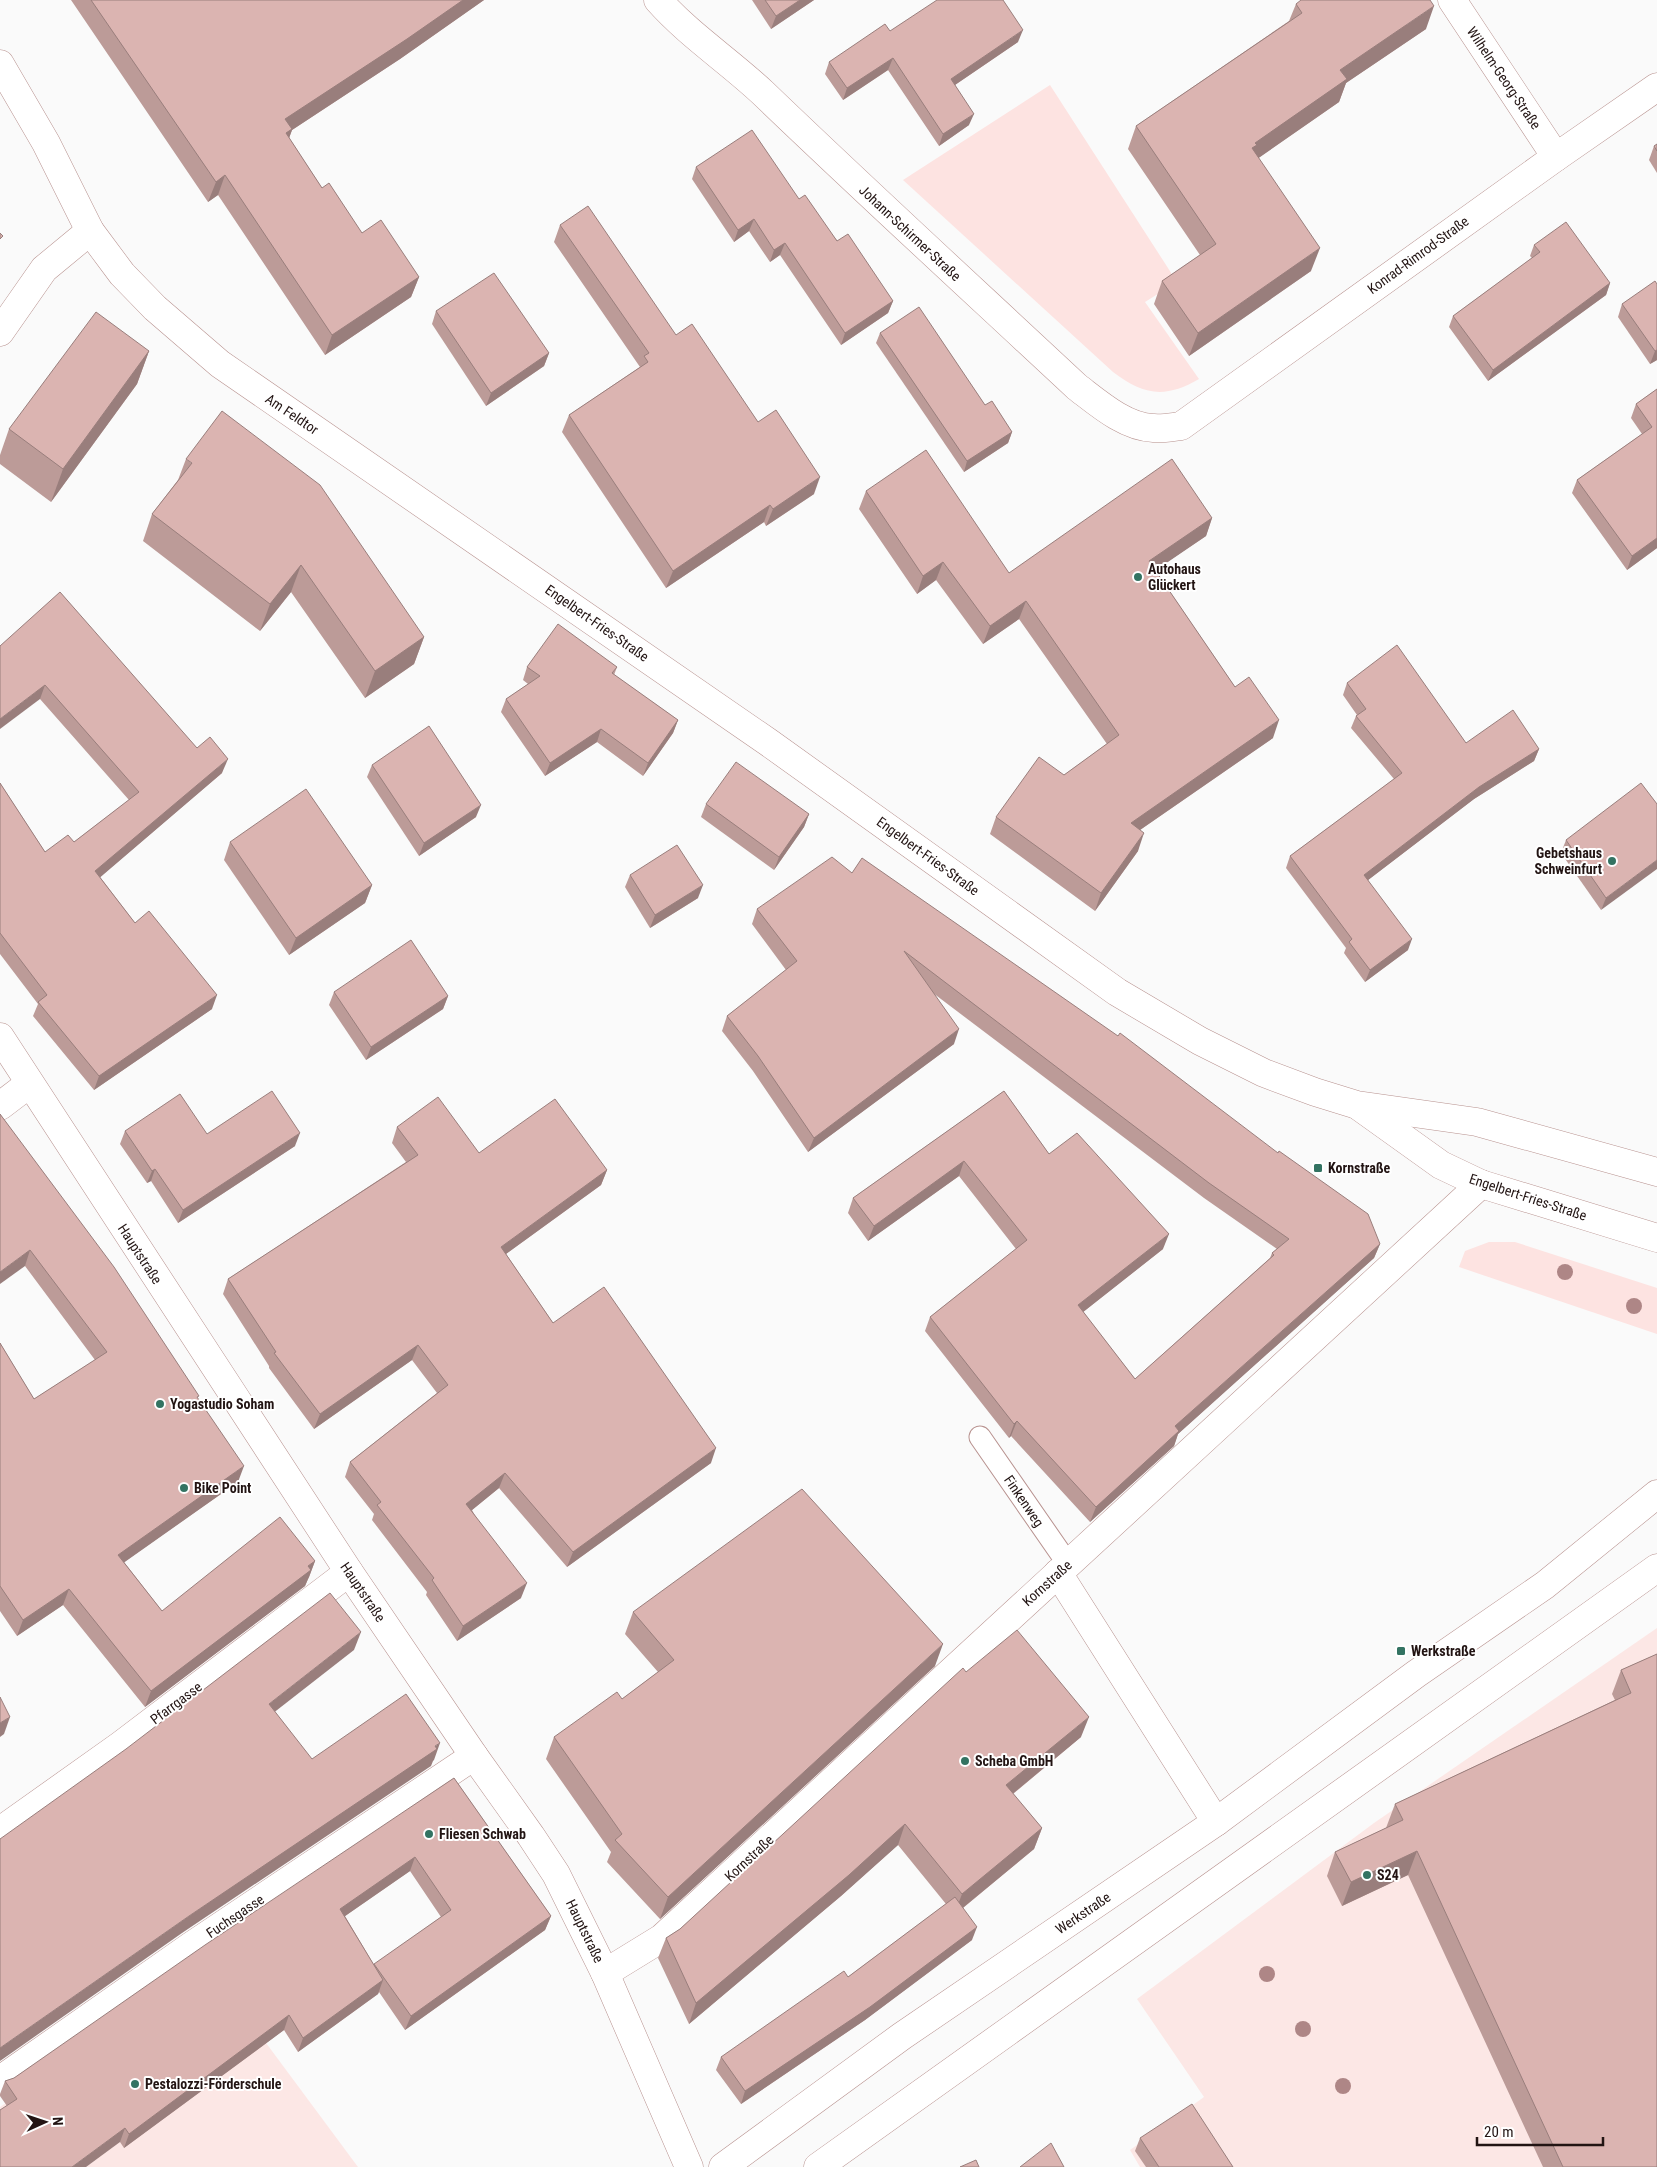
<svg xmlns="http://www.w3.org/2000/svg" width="1657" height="2167" viewBox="0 0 1657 2167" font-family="'Roboto Condensed',sans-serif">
<rect width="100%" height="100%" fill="#fafafa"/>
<g fill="#fce7e5">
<path d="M1657 1628V2167H1140L1130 2150 1204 2097 1137 1999 1374 1823Z"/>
<path d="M209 1966 358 2167H0V2107Z"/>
</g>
<g fill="#fde3e1">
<path d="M1050 85 1177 282 1145 302 1199 379C1165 399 1143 395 1113 372L903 180Z"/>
<path d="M1489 1242H1515L1657 1288V1334L1459 1267 1465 1251Z"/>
</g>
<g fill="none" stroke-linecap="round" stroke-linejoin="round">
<defs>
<path id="service" d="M980 1437 1068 1564"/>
<g id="minor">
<path d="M658 0C689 35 729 61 763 93 866 192 972 289 1077 387 1098 403 1125 427 1153 428 1162 429 1172 427 1181 426L1556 157 1657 87"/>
<path d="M1452 0 1556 157"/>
<path d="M0 332 44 269 90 231"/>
<path d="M0 1106 29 1084"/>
<path d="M1058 1573 1216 1822"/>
<path d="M0 1831 121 1745 349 1572"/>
<path d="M605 1973 662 1938 1481 1184"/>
<path d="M0 2080 191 1946 474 1756"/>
</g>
<g id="secondary">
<path d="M0 64 46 143 90 231 122 274 155 308 220 364 768 742 1117 992 1200 1041 1264 1073 1315 1092 1357 1105 1477 1122 1657 1172"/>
<path d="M0 1037 349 1572 474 1756 531 1836 556 1874 605 1973 689 2167"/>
<path d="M1360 1107 1441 1165 1481 1184 1657 1238"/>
<path d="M723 2167 902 2036 1216 1822 1416 1674 1545 1585 1657 1494"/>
<path d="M818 2167 1657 1568"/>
</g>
</defs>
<use href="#service" stroke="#b8928f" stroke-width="23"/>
<use href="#minor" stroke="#b8928f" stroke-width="29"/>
<use href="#secondary" stroke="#b8928f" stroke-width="29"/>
<use href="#service" stroke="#fff" stroke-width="21"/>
<use href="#minor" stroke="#fff" stroke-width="28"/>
<use href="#secondary" stroke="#fff" stroke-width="28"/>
</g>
<g fill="#ae8686">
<circle cx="1565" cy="1272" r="8"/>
<circle cx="1634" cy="1306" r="8"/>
<circle cx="1267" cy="1974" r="8"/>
<circle cx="1303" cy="2029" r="8"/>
<circle cx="1343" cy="2086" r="8"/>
</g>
<g fill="#bc9b98" fill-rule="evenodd">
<path d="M71 0H484L400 59 292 130 289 138 322 188 362 233 419 277 411 297 325 355 218 195 208 202Z"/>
<path d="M752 0H814L771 29Z"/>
<path d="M1296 4 1426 29 1346 83 1339 102 1258 158 1311 271 1189 356 1154 304 1162 281 1200 255 1128 149 1136 126 1289 21Z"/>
<path d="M890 31 1018 42 955 85 969 125 939 146 888 70 843 100 825 74 829 62Z"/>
<path d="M1657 144V173L1649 160 1654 146Z"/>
<path d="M696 167 799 199 893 301 888 313 841 345 780 255 770 262 749 231 734 242 692 179Z"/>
<path d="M560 225 676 335 758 422 814 494 766 526 764 522 666 588 562 432 569 415 640 367 554 242Z"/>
<path d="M1534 245 1610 283 1606 295 1488 381 1449 327 1453 316 1532 258 1530 256Z"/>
<path d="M1657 284V360L1650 364 1618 317 1622 304Z"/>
<path d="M436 311 549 353 544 366 486 406 432 324Z"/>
<path d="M880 333 985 405 1012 432 1008 443 964 472 876 343Z"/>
<path d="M149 351 137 384 51 502 0 464V455L9 429Z"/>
<path d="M1657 389V548L1627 570 1572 493 1577 480 1642 434 1631 418 1636 404Z"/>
<path d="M186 459 424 637 414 664 365 698 291 592 260 631 143 541 152 514 178 480Z"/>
<path d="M866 491 1009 573 1212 518 1206 536 1155 570 1235 687 1273 738 1140 830 1138 851 1095 911 990 834 996 817 1064 775 1107 744 1019 619 983 644 936 580 917 594 859 509Z"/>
<path d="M0 646 197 748 222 773 100 877 135 923 212 1009 94 1090 33 1016 38 1004 0 954V783L45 852 74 842 129 800 40 699Z"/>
<path d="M527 667H617L614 675 678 720 673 733 643 776 597 742 545 776 501 712 506 699 528 684 523 680Z"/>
<path d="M1347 683 1466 743 1539 749 1534 761 1474 799 1368 880 1408 950 1365 982 1344 953 1346 948 1286 868 1290 856 1394 779 1351 728 1356 716 1357 715 1343 695Z"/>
<path d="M372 765 476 817 419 856 367 777Z"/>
<path d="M706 804 809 814 804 827 774 870 701 817Z"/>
<path d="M1657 804 1601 910 1561 853 1566 840Z"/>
<path d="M230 842 372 885 365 903 289 955 224 860Z"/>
<path d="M852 873 1380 1244 1374 1258 1178 1434 1174 1446 1090 1522 1011 1436 1009 1438 925 1331 930 1317 1016 1249 959 1176 868 1241 848 1213 853 1198 1004 1091 1049 1154 1163 1249 1083 1312 1135 1379 1270 1258 1272 1253 1277 1249 1204 1198 933 993 954 1044 808 1152 753 1071 722 1031 727 1016 786 970 752 924 757 909Z"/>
<path d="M630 875 698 898 650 928 625 887Z"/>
<path d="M334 992 448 996 443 1009 366 1060 329 1005Z"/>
<path d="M0 1114 198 1399 238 1482 124 1562 162 1611 315 1561 309 1577 308 1579 305 1586 145 1707 63 1605 17 1636 0 1611V1343L34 1399 95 1360 25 1266Z"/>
<path d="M397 1127 479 1153 607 1170 601 1185 506 1254 553 1323 711 1463 567 1567 499 1488 472 1510 521 1598 457 1641 426 1595 427 1592 372 1520 374 1514 345 1477 350 1462 437 1393 412 1360 314 1429 269 1368V1366L223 1294 228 1279 406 1162 392 1143Z"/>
<path d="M125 1131 207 1134 295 1146 178 1223 151 1181 147 1183 120 1144Z"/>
<path d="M633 1612 935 1666 660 1919 607 1862 611 1852 546 1759 554 1737 622 1699 658 1672 625 1634Z"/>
<path d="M1657 1654V2167H1543L1408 1875 1342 1906 1327 1876 1335 1852 1386 1828 1395 1804 1615 1700 1612 1694 1621 1670Z"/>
<path d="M966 1672 1081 1737 1013 1794 1042 1828 1034 1849 963 1908 972 1940 865 2020 741 2104 716 2070 721 2057 848 1977 946 1904 898 1845 841 1896 689 2024 658 1958 666 1938 680 1929Z"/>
<path d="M454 1778 551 1916 545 1930 405 2030 379 1992 378 1994 298 2052 284 2030 124 2148 120 2142 7 2106 0 2096V2094L5 2081 14 2078ZM410 1871 441 1917 374 1965 345 1916Z"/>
<path d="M1140 2138 1233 2167H1146L1135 2151Z"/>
</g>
<g fill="#997e7c">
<path d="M463 0H484L400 59 292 130 285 149V119Z"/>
<path d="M800 0H814L771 29 776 16Z"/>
<path d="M1434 6 1426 29 1346 83 1339 102 1250 164 1252 148 1255 143 1340 70Z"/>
<path d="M1023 30 1018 42 946 91 951 79Z"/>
<path d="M893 58 888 70 843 100 847 88Z"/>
<path d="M974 114 969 125 939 146 943 134Z"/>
<path d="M225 175 218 195 208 202 216 182Z"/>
<path d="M754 219 749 231 734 242 738 230Z"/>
<path d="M785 243 780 255 770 262 774 250Z"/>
<path d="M1320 248 1311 271 1189 356 1198 333Z"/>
<path d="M419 277 411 297 325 355 332 335Z"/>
<path d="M1610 283 1606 295 1488 381 1493 370Z"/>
<path d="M893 301 888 313 841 345 845 333Z"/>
<path d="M1657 350V360L1650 364 1655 351Z"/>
<path d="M149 351 137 384 51 502 63 469Z"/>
<path d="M549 353 544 366 486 406 491 393Z"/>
<path d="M1012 432 1008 443 964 472 967 461Z"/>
<path d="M820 477 814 494 766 526 773 509Z"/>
<path d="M770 505 764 522 666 588 673 571Z"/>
<path d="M1212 518 1206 536 1143 579 1149 561Z"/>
<path d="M1657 538V548L1627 570 1632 556Z"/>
<path d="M943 562 936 580 917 594 923 576Z"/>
<path d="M301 565 291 592 260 631 270 604Z"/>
<path d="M1026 601 1019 619 983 644 990 626Z"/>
<path d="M424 637 414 664 365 698 375 671Z"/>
<path d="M45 685 40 699 0 729V719Z"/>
<path d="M678 720 673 733 643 776 648 763Z"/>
<path d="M1279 720 1273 738 1124 841 1131 823Z"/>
<path d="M601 729 597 742 545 776 550 763Z"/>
<path d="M1539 749 1534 761 1474 799 1359 887 1364 875 1479 787Z"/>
<path d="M228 759 222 773 90 886 95 871Z"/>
<path d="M481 805 476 817 419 856 424 843Z"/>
<path d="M809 814 804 827 774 870 779 857Z"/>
<path d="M1144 833 1138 851 1095 911 1101 893Z"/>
<path d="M1657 860V869L1601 910 1606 898Z"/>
<path d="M372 885 365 903 289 955 296 938Z"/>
<path d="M703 885 698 898 650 928 655 915Z"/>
<path d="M1412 939 1408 950 1365 982 1370 970Z"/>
<path d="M217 995 212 1009 94 1090 99 1076Z"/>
<path d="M448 996 443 1009 366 1060 371 1047Z"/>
<path d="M959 1029 954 1044 808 1152 814 1138Z"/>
<path d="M300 1133 295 1146 178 1223 183 1210Z"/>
<path d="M964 1161 959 1176 868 1241 874 1226Z"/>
<path d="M155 1169 151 1181 147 1183 152 1171Z"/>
<path d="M607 1170 601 1185 495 1262 501 1247Z"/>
<path d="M1169 1234 1163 1249 1073 1320 1078 1305Z"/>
<path d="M1380 1244 1374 1258 1178 1434 1174 1446 1090 1522 1096 1507 1175 1426Z"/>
<path d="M30 1250 25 1266 0 1284V1272Z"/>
<path d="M418 1345 412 1360 314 1429 320 1414Z"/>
<path d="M1017 1421 1011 1436 1009 1438 1014 1424Z"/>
<path d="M716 1448 711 1463 567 1567 573 1552Z"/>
<path d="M244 1466 238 1482 112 1571 118 1555Z"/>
<path d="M505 1473 499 1488 461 1519 466 1504Z"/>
<path d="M315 1561 309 1577 308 1579 305 1586 145 1707 151 1691Z"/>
<path d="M527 1583 521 1598 457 1641 463 1626Z"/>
<path d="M69 1589 63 1605 17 1636 23 1620Z"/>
<path d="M361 1632 354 1650 263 1721 269 1704Z"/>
<path d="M943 1644 935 1666 660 1919 668 1897Z"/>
<path d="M10 1717 4 1734 0 1737V1723Z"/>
<path d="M1089 1717 1081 1737 998 1806 1006 1785Z"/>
<path d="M440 1743 434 1760 433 1761 431 1766 182 1933 0 2061V2048L189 1916Z"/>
<path d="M905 1824 898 1845 841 1896 689 2024 696 2003Z"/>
<path d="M1042 1828 1034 1849 954 1915 962 1894Z"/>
<path d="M1417 1851 1408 1875 1342 1906 1351 1882Z"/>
<path d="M415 1857 410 1871 335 1923 340 1909Z"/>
<path d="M551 1916 545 1930 405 2030 411 2016Z"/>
<path d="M977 1927 972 1940 865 2020 741 2104 745 2091Z"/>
<path d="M383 1980 378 1994 298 2052 303 2038Z"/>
<path d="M289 2015 284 2030 124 2148 129 2134Z"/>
<path d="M125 2128 120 2142 86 2167H72Z"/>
</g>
<g fill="#dbb4b1" stroke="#997e7c">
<path d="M91 0H463L407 39 285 119 292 129 286 133 322 188 329 183 362 233 381 220 419 277 332 335 225 175 216 182Z"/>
<path d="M765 0H800L776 16Z"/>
<path d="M937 0H1003L1023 30 951 79 974 114 943 134 893 58 847 88 829 62 885 24 890 31Z"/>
<path d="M1301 0H1430L1434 6 1340 70 1347 79 1255 143 1257 145 1252 148 1320 248 1198 333 1162 281 1216 244 1136 126 1302 13 1296 4Z"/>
<path d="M752 130 799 199 805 195 837 241 848 234 893 301 845 333 785 243 774 250 754 219 738 230 696 167Z"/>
<path d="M1657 144V151L1654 146Z"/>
<path d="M588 206 676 335 692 324 758 422 776 410 820 477 773 509 770 505 673 571 569 415 648 362 644 356 649 353 560 225Z"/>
<path d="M1566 222 1610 283 1493 370 1453 316 1540 252 1534 245Z"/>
<path d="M0 233 3 236 0 239Z"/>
<path d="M494 273 549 353 491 393 436 311Z"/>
<path d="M1655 281 1657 284V350L1655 351 1622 304Z"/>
<path d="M919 307 985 405 992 401 1012 432 967 461 880 333Z"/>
<path d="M96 312 149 351 63 469 9 429Z"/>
<path d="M1657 389V538L1632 556 1577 480 1652 427 1636 404Z"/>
<path d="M222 411 320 485 424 637 375 671 301 565 270 604 152 514 192 463 186 459Z"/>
<path d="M926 450 1009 573 1172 459 1212 518 1149 561 1235 687 1249 677 1279 720 1131 823 1144 833 1101 893 996 817 1039 757 1064 775 1119 735 1026 601 990 626 943 562 923 576 866 491Z"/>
<path d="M60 592 197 748 210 737 228 759 95 871 135 923 149 911 217 995 99 1076 38 1002 47 995 0 933V783L45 852 68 835 74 842 139 792 45 685 0 719V646Z"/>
<path d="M558 624 617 667 612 673 678 720 648 763 601 729 550 763 506 699 540 676 527 667Z"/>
<path d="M1397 645 1466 743 1513 710 1539 749 1479 787 1364 875 1412 939 1370 970 1349 942 1352 939 1290 856 1402 773 1356 716 1366 709 1347 683Z"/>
<path d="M429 726 481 805 424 843 372 765Z"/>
<path d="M736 762 809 814 779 857 706 804Z"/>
<path d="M1641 783 1657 804V860L1606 898 1566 840Z"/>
<path d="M306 789 372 885 296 938 230 842Z"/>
<path d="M677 845 703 885 655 915 630 875Z"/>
<path d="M832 857 852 873 862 858 1118 1036 1120 1033 1278 1153 1279 1151 1368 1214 1380 1244 1175 1426 1179 1431 1096 1507 1017 1421 1014 1424 930 1317 1027 1240 964 1161 874 1226 853 1198 1004 1091 1049 1154 1077 1133 1169 1234 1078 1305 1135 1379 1274 1255 1272 1253 1289 1239 1209 1183 904 951 959 1029 814 1138 758 1056 727 1016 797 961 757 909Z"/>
<path d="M411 940 448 996 371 1047 334 992Z"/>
<path d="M272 1091 300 1133 183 1210 155 1169 152 1171 125 1131 180 1094 207 1134Z"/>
<path d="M438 1097 479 1153 555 1099 607 1170 501 1247 553 1323 604 1287 716 1448 573 1552 505 1473 466 1504 527 1583 463 1626 432 1580 434 1578 377 1505 381 1502 350 1462 448 1385 418 1345 320 1414 274 1353 276 1352 228 1279 418 1155 397 1127Z"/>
<path d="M0 1114 114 1267 199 1396 197 1397 244 1466 118 1555 162 1611 280 1517 315 1561 308 1566 311 1570 151 1691 69 1589 23 1620 0 1586V1343L34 1399 107 1352 30 1250 0 1272Z"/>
<path d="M802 1489 943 1644 668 1897 615 1840 622 1834 554 1737 617 1692 622 1699 674 1660 633 1612Z"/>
<path d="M330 1593 361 1632 269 1704 312 1759 406 1694 440 1743 435 1746 437 1749 189 1916 0 2048V1839L126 1749Z"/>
<path d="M1017 1630 1089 1717 1006 1785 1042 1828 962 1894 905 1824 849 1875 696 2003 666 1938 680 1929 963 1668 966 1672Z"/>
<path d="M1657 1654V2167H1563L1417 1851 1351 1882 1335 1852 1403 1820 1395 1804 1631 1693 1621 1670Z"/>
<path d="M0 1697 10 1717 0 1723Z"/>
<path d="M454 1778 551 1916 411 2016 374 1964 451 1910 415 1857 340 1909 383 1980 303 2038 289 2015 129 2134 125 2128 72 2167H0V2110L17 2099 5 2081 14 2078 205 1945Z"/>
<path d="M955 1897 977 1927 870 2007 745 2091 721 2057 844 1971 848 1977Z"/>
<path d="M1192 2104 1233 2167H1159L1140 2138Z"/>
<path d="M1051 2143 1064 2167H1020Z"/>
<path d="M976 2160 979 2167H960Z"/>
</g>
<g fill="#337362" stroke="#fff" stroke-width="2">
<circle cx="1138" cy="577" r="5"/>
<circle cx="1612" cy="861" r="5"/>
<rect x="1313" y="1163" width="10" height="10" rx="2.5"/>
<circle cx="160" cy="1404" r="5"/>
<circle cx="184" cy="1488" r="5"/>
<rect x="1396" y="1646" width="10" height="10" rx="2.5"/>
<circle cx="965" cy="1761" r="5"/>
<circle cx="429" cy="1834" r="5"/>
<circle cx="1367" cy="1875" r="5"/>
<circle cx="135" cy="2084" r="5"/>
</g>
<g text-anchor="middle" stroke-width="4" stroke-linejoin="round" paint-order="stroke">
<g font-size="14" fill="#221413" stroke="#fff">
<text transform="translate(1504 78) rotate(56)" y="5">Wilhelm-Georg-Straße</text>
<text transform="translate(910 233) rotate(43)" y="5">Johann-Schirmer-Straße</text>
<text transform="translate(1418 255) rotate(-36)" y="5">Konrad-Rimrod-Straße</text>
<text transform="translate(292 414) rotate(34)" y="5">Am Feldtor</text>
<text transform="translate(597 623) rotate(35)" y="5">Engelbert-Fries-Straße</text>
<text transform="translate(928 856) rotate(36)" y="5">Engelbert-Fries-Straße</text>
<text transform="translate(1528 1197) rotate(18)" y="5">Engelbert-Fries-Straße</text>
<text transform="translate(140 1254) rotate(57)" y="5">Hauptstraße</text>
<text transform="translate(1024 1501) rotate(56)" y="5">Finkenweg</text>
<text transform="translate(1047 1583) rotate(-42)" y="5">Kornstraße</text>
<text transform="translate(363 1592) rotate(56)" y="5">Hauptstraße</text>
<text transform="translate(176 1703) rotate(-37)" y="5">Pfarrgasse</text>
<text transform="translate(749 1858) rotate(-43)" y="5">Kornstraße</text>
<text transform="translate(1083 1913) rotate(-34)" y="5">Werkstraße</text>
<text transform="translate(235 1916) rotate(-34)" y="5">Fuchsgasse</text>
<text transform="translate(585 1931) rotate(64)" y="5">Hauptstraße</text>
</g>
<g font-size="14" font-weight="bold" fill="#221413" stroke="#fff" text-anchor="start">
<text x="1148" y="574">Autohaus<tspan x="1148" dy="16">Glückert</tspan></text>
<text x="1602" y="858" text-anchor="end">Gebetshaus<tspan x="1602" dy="16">Schweinfurt</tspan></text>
<text x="1328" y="1173">Kornstraße</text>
<text x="170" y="1409">Yogastudio Soham</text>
<text x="194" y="1493">Bike Point</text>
<text x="1411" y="1656">Werkstraße</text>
<text x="975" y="1766">Scheba GmbH</text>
<text x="439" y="1839">Fliesen Schwab</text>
<text x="1377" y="1880">S24</text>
<text x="145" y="2089">Pestalozzi-Förderschule</text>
</g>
</g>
<g transform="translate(45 2122) rotate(87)" stroke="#ffffff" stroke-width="4" paint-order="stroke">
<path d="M0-4L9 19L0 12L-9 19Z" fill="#221413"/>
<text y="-8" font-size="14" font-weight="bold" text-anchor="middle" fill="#221413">N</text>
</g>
<path d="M1477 2137v8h126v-8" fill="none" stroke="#221413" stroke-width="2.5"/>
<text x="1484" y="2137" font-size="15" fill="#221413" stroke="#ffffff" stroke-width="4" paint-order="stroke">20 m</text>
</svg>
